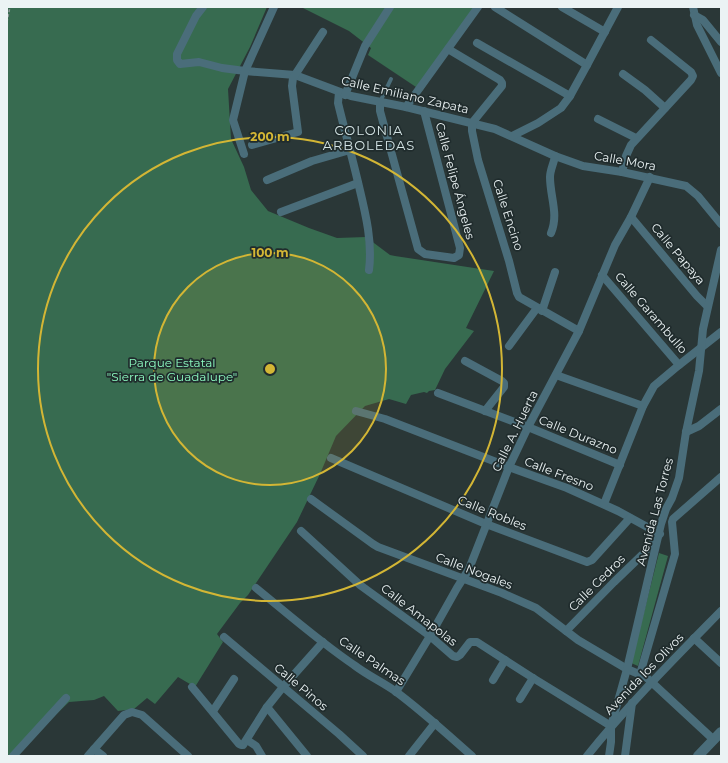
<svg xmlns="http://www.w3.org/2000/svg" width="728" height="763" viewBox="0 0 728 763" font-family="Montserrat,sans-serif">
<rect width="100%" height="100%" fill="#2a3737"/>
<g fill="#376b50">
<path d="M7 7H267L250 47 228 89 231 139 244 167 251 190 268 211 309 228 337 238 366 237 390 255 395 256 494 271 466 328 474 331 445 369 435 390 429 391 427 393 424 392 411 395 406 404 389 399 365 406 336 436 320 474 297 522 248 595 240 603 217 634 223 642 195 687 178 677 155 704 147 698 134 709 118 711 104 696 94 700 69 702 13 756H7Z"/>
<path d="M301 7H480L422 91 368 55 371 48 349 31Z"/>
<path d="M659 553 668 556 638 666 631 663Z"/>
</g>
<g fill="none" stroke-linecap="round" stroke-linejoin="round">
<path stroke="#889393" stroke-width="1.5" stroke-dasharray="3 2" stroke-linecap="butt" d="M7 22 10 7"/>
<path stroke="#4a6d7a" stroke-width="4" d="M380 102 391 79"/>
<g stroke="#4a6d7a" stroke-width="8">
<path d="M203 7 196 16 177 54V60L180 64 199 62 222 68 245 71 295 75 351 96 406 107 495 129 555 156 583 166 622 172 686 186 698 196 721 224"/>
<path d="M495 7 587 65"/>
<path d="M562 7 605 32"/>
<path d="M693 7 697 25 721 73"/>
<path d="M694 15 703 20 721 42"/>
<path d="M477 43 570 96"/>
<path d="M448 49 500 80 502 83V86L472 123V131L478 160 509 261 517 293 519 297 579 331"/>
<path d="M623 74 645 90 665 108"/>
<path d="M339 92 338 103C344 128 351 153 357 178 364 208 373 239 369 270"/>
<path d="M345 95 365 46 390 7"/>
<path d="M380 102V111L383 122 418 249 425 254 454 258 459 255 460 248 424 111"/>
<path d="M406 107 478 7"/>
<path d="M598 119 636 138"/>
<path d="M512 136 538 123 561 108 570 96 587 65 618 7"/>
<path d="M252 145 298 132 292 86 293 78 323 32"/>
<path d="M244 154 233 120 245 71 274 7"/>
<path d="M622 172 626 156 631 145 691 80 693 76 691 72 651 40"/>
<path d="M267 180 312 161 350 150"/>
<path d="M281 212 358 183"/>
<path d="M631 217 697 296 707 306"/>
<path d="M551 233C559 214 550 197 550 177 550 170 554 163 555 156"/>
<path d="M602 275 679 365"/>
<path d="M542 311 555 272"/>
<path d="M509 346 537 308"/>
<path d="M465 361 502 381 504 383V387L485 411"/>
<path d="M556 375 643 406"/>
<path d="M438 393 528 427 620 465"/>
<path d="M356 411 385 419 509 467 567 488 618 511 660 534 642 555 614 582 566 631"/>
<path d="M686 432 699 426 721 409"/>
<path d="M331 458 486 524 587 562 592 560 630 518"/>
<path d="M311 499 373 544 378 547 502 593 536 608 578 640 627 669 646 677 714 740"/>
<path d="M604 504 643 406 654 386 679 365 721 332"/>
<path d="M301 531 360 585 430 636 453 656 457 657 460 655 470 642H477L533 678 611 726"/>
<path d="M256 588C288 614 320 642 354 665 367 675 382 682 395 691 422 711 447 734 472 756"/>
<path d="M224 637 339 734 363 756"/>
<path d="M694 638 721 663"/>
<path d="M640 674 675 554 672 522 673 519 721 477"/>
<path d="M493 680 505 660"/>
<path d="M192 687 239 744 241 745H243L267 707 283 687 323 642"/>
<path d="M396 692 430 636 457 588 469 569 509 467 528 427 579 331 615 245 631 217 650 177"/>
<path d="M520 699 533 678"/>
<path d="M267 707 307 756"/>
<path d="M213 711 234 679"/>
<path d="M247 740 256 746 262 756"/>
<path d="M94 749 103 756"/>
<path d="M13 756 66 698"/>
<path d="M88 756 124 715 132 712 142 715 188 756"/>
<path d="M409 756 435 723"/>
<path d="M587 756C628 705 675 658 721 611"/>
<path d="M609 756 611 742V726L627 669 661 524 666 509 672 498 679 478 686 432 699 371 703 329 721 250"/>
<path d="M625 756 632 703"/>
</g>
<path stroke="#4a6d7a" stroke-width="10" d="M698 756 721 732"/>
</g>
<circle cx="270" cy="369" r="116" fill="#d3b635" fill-opacity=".12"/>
<g fill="none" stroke="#d3b635" stroke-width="2">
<circle cx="270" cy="369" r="116"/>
<circle cx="270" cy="369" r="232"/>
</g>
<g text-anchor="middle" stroke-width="3.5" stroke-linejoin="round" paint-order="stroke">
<g font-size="12" fill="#ebf3f4" stroke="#202c2d">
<text transform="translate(405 95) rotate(13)" y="4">Calle Emiliano Zapata</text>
<text transform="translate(625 161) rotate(10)" y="4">Calle Mora</text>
<text transform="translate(455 181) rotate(75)" y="4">Calle Felipe Ángeles</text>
<text transform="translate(508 215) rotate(72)" y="4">Calle Encino</text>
<text transform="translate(678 254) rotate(50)" y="4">Calle Papaya</text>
<text transform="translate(651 313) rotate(49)" y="4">Calle Garambullo</text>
<text transform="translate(515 431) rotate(-64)" y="4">Calle A. Huerta</text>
<text transform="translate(578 435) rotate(22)" y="4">Calle Durazno</text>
<text transform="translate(559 474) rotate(21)" y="4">Calle Fresno</text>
<text transform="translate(655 512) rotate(-75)" y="4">Avenida Las Torres</text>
<text transform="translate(492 513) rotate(22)" y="4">Calle Robles</text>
<text transform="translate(474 571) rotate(21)" y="4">Calle Nogales</text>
<text transform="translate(597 583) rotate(-45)" y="4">Calle Cedros</text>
<text transform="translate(419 615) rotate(38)" y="4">Calle Amapolas</text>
<text transform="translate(372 661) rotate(34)" y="4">Calle Palmas</text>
<text transform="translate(644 674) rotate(-46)" y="4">Avenida los Olivos</text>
<text transform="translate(301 687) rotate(40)" y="4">Calle Pinos</text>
</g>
<g font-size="12" fill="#8dfac1" stroke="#202c2d">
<text x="172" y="367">Parque Estatal<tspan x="172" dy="14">"Sierra de Guadalupe"</tspan></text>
</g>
<g font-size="13" letter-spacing="1" fill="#d4e4e5" stroke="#202c2d">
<text x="369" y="135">COLONIA<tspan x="369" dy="15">ARBOLEDAS</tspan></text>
</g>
</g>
<circle cx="270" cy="369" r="6" fill="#d3b635" stroke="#202c2d" stroke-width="2"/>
<g font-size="12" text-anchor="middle" font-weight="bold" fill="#d3b635" stroke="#202c2d" stroke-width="3.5" stroke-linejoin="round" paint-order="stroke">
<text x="270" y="141">200 m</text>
<text x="270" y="257">100 m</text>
</g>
<rect width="728" height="763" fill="none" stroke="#ebf3f4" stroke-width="16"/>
</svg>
